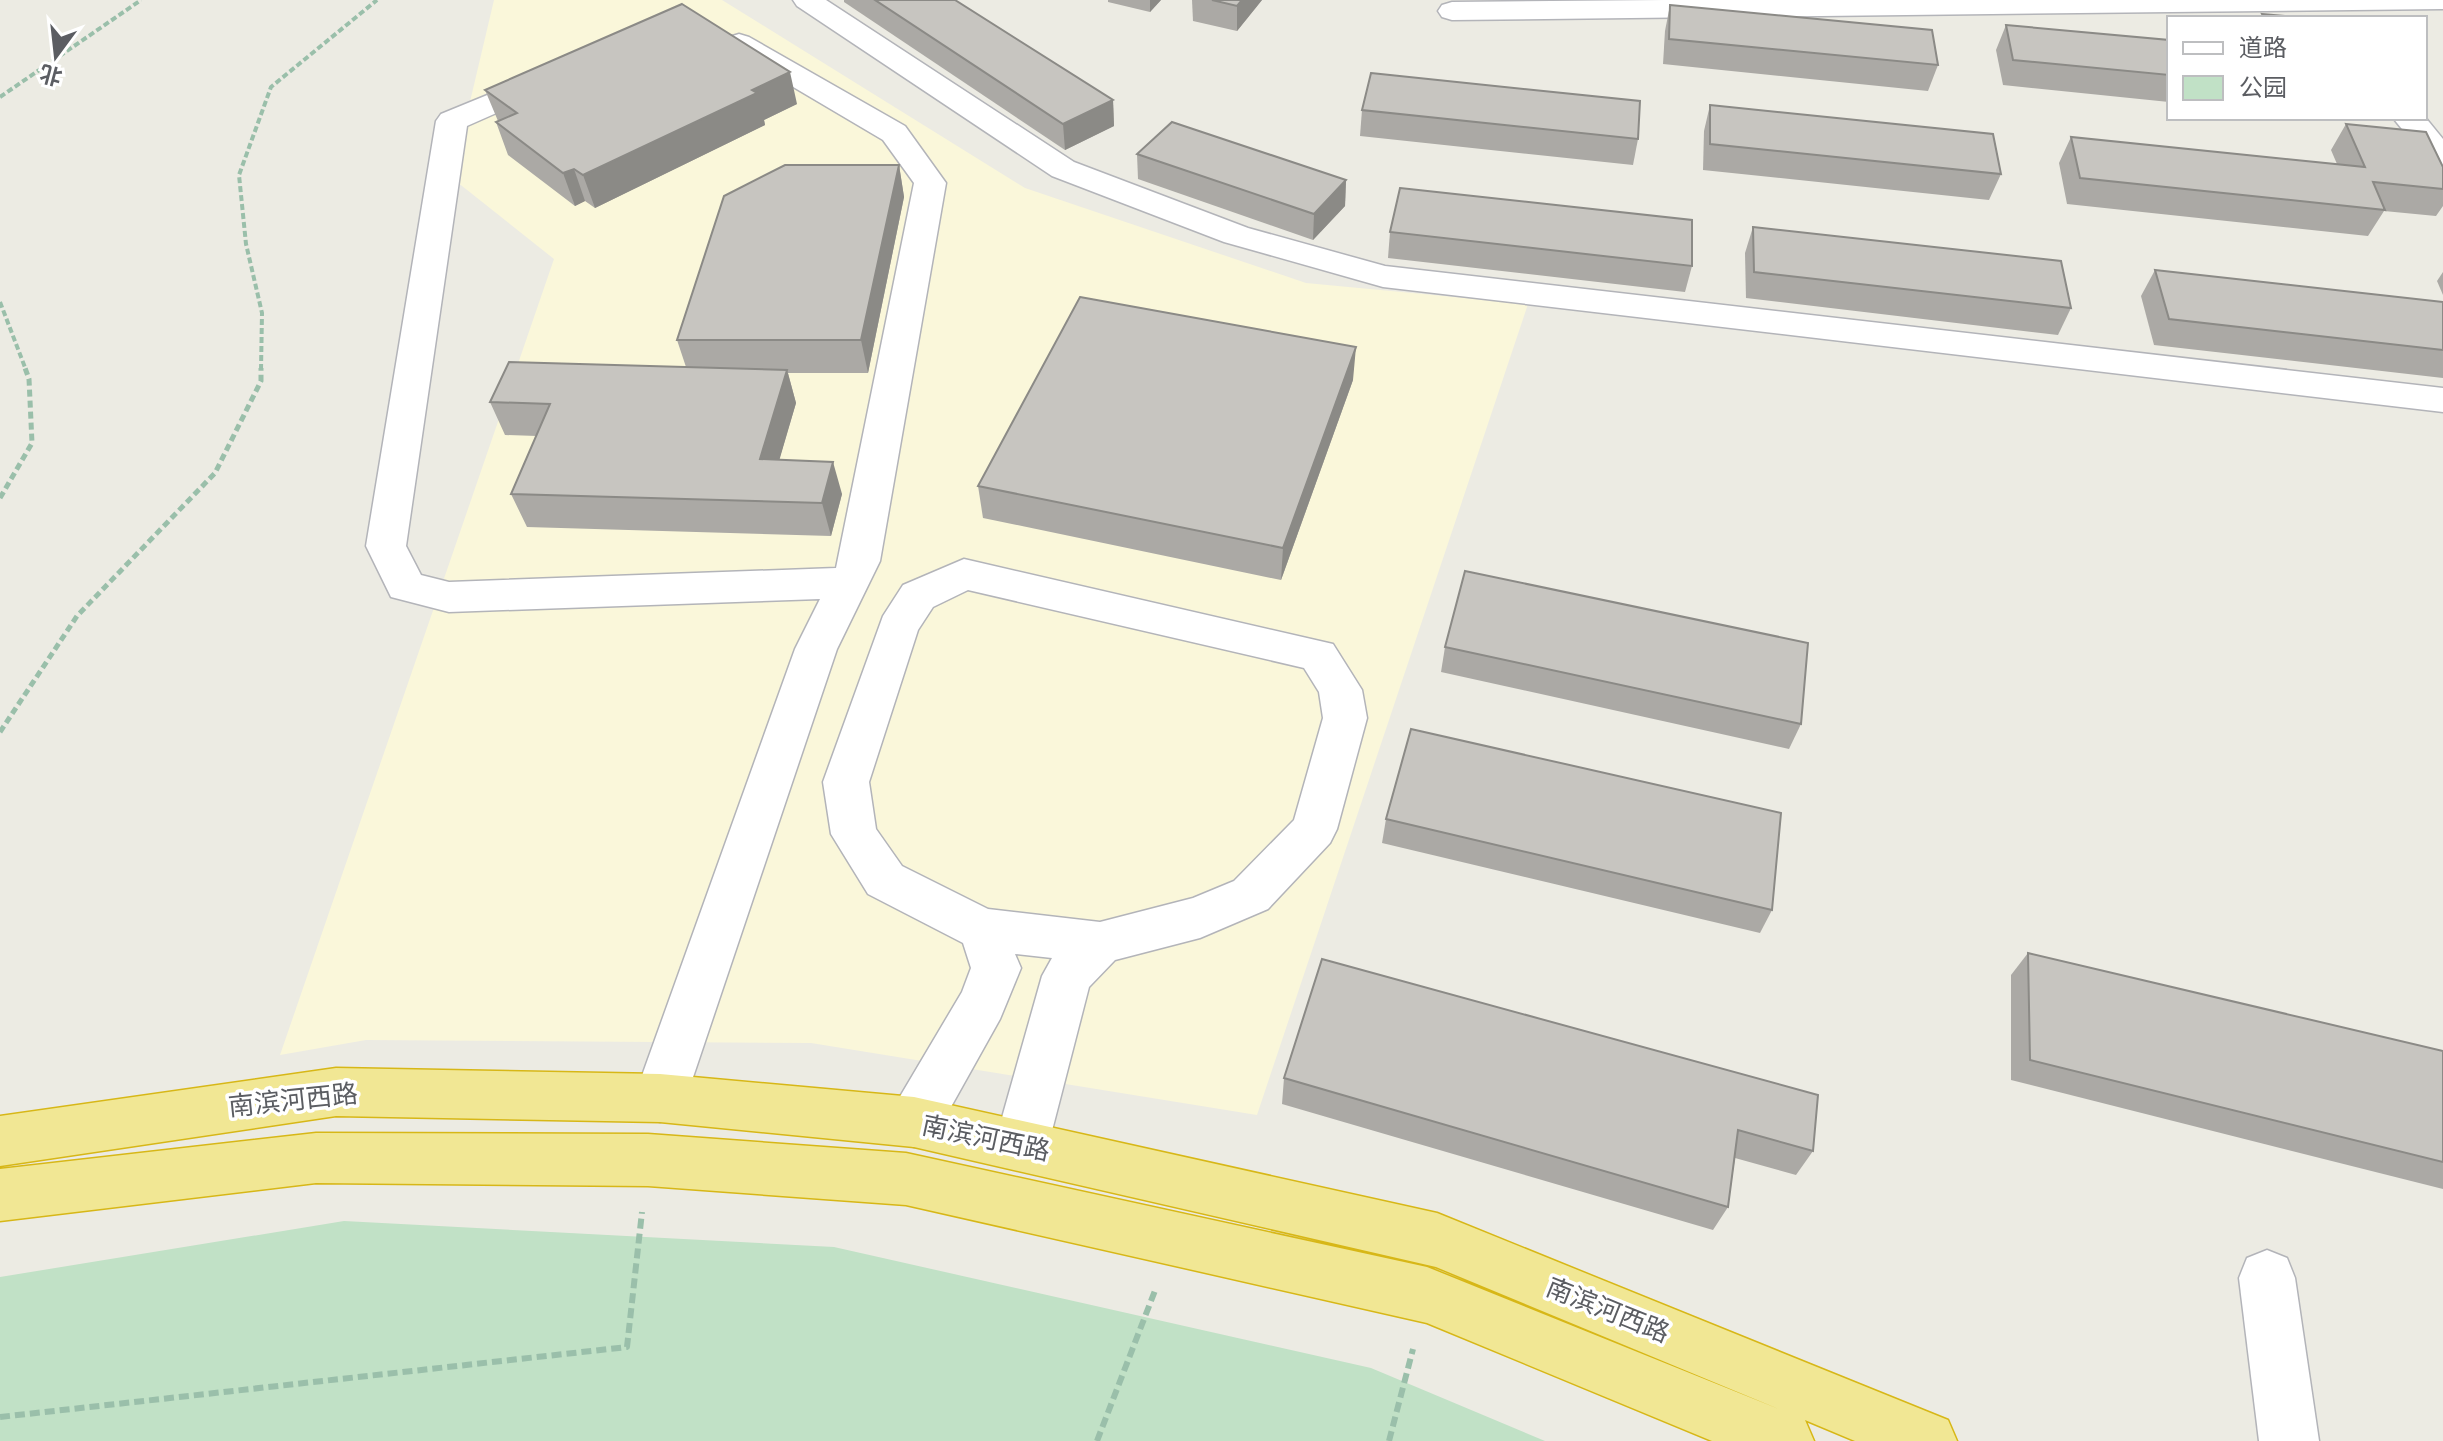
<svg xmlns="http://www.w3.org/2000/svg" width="2443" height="1441" viewBox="0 0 2443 1441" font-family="'Asap Condensed','Noto Sans SC',sans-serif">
<rect width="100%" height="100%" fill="#ecebe3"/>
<path fill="#faf7da" d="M494 0H722L1025 188 1306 283 1528 304 1257 1115 811 1043 366 1040 280 1055 554 259 452 178Z"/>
<path fill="#c1e1c6" d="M344 1221 834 1247 1371 1368 1545 1441H0V1277Z"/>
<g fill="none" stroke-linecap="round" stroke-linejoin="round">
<defs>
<g id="minor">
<path d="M793 0H826L1074 162 1248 228 1385 266 2443 388V412L1383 287 1224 242 1052 176 797 6Z"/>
<path d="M1664 0H2443V9L1452 20 1442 17 1438 11 1442 5 1452 2Z"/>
<path d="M739 34 749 37 905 126 946 183 880 561 837 649 686 1098 678 1115 660 1122 642 1115 634 1098 795 649 820 599 449 612 391 597 366 546 436 121 441 114 546 71 557 74 561 80 557 86 467 126 406 546 421 575 449 582 836 568 914 183 883 140 729 49 724 43 729 37Z"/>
<path d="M2425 117 2443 139V169L2432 166 2393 118Z"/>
<path d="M964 559 1333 644 1362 690 1367 718 1337 829 1330 843 1268 909 1200 938 1115 960 1089 987 1048 1146 1040 1164 1021 1171 1002 1164 994 1146 1042 976 1052 958 1015 954 1021 968 1000 1019 933 1139 914 1147 895 1139 888 1122 895 1105 962 992 971 968 963 943 868 894 831 834 823 782 883 616 903 585ZM968 590 1304 668 1319 692 1323 718 1294 820 1234 881 1193 898 1100 922 988 909 902 866 876 829 869 782 918 630 933 607Z"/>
<path d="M2267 1250 2287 1258 2295 1278 2319 1441H2259L2239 1278 2247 1258Z"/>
</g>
<path id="highway" d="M336 1068 660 1074 914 1097 1437 1213 1948 1420 1957 1441H1855L1805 1420 1814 1441H1712L1427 1323 906 1205 648 1186 316 1183 0 1221V1169L316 1133 648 1134 906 1153 1427 1267 1781 1410 1436 1267 914 1147 660 1122 336 1116 0 1166V1116Z"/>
</defs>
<use href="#minor" stroke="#b3b4b9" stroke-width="3"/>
<use href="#highway" stroke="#d7b717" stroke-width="3"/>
<g stroke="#9abfaa" stroke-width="4" stroke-dasharray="6 3" stroke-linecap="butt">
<path d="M0 97 141 0"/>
<path d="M0 302 26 370"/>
<path d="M261 370 262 313 246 244 239 175 271 87 377 0"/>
</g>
<g stroke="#9abfaa" stroke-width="5" stroke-dasharray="7 4" stroke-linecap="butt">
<path d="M0 498 32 443 29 379 25 368"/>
<path d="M0 732 77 616 215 473 261 381V368"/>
</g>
<g stroke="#9abfaa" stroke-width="6" stroke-dasharray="10 5" stroke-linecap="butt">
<path d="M0 1417 627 1347 642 1212"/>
<path d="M1097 1441 1156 1288"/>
<path d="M1389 1441 1413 1349"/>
</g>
<use href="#minor" fill="#fff" fill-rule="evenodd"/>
<use href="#highway" fill="#f1e794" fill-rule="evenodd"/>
</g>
<g fill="#aba9a5">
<path d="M844 0H955L1113 100 1114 126 1065 150 844 2Z"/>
<path d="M1108 0H1161L1150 12 1108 2Z"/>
<path d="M1192 0H1262L1237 31 1193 21Z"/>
<path d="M1670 5 1938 65 1928 91 1663 64 1665 31Z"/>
<path d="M2006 25 2169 40V102L2003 85 1996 50Z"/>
<path d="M485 90 797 104 764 120 765 125 595 208 585 201 575 206 508 155 496 122 498 121Z"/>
<path d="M1710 105 2001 174 1989 200 1703 170 1704 131Z"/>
<path d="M1362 110 1638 139 1633 165 1360 136Z"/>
<path d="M2346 124 2443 167V206L2436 216 2384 211 2368 236 2067 204 2059 163 2071 137 2337 164 2331 150Z"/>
<path d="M1137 154 1346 180 1345 206 1313 240 1138 179Z"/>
<path d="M899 165 904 197 868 373H788L796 403 779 460 842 494 831 536 527 527 511 494 537 436 505 435 490 402 686 367 677 340Z"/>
<path d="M1753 227 2071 308 2058 335 1746 298 1745 253Z"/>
<path d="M1390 232 1692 266 1685 292 1388 258Z"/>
<path d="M2155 270 2443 302V378L2154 345 2141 296Z"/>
<path d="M2443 272V295L2437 281Z"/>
<path d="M1353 380 1281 580 983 518 978 486Z"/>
<path d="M1445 647 1801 724 1789 749 1441 672Z"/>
<path d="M1386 819 1772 910 1760 933 1382 843Z"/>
<path d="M2028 953 2443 1051V1189L2011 1080V975Z"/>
<path d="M1322 959 1813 1151 1796 1175 1735 1158 1728 1207 1713 1230 1282 1104 1284 1078Z"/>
</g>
<g fill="#8b8a86">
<path d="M1150 0H1161L1150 12Z"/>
<path d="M1242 0H1262L1237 31V6Z"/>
<path d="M790 72 797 104 764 120 765 125 595 208 583 175 752 90Z"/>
<path d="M1113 100 1114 126 1065 150 1063 124Z"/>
<path d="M899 165 904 197 868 373 861 340Z"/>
<path d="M574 169 585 201 575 206 563 173Z"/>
<path d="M1346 180 1345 206 1313 240 1314 214Z"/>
<path d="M1356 347 1353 380 1281 580 1283 548Z"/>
<path d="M787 370 796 403 770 492 760 459Z"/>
<path d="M833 462 842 494 831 536 822 503Z"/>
</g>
<g fill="#c7c5c0" stroke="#8b8a86" stroke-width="2">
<path d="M875 0H955L1113 100 1063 124Z"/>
<path d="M1212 0H1242L1237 6Z"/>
<path d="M682 4 790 72 752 90 757 93 583 175 574 169 563 173 496 122 517 113 485 90Z"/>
<path d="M1670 5 1932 30 1938 65 1669 39Z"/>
<path d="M2262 14 2308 18H2264Z"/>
<path d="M2006 25 2169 40V75L2013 60Z"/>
<path d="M1371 73 1640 101 1638 139 1362 110Z"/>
<path d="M1710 105 1993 134 2001 174 1710 144Z"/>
<path d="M1172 122 1346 180 1314 214 1137 154Z"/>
<path d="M2346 124 2426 132 2443 167V189L2373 182 2385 210 2080 178 2071 137 2365 167Z"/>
<path d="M785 165H899L861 340H677L724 196Z"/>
<path d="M1400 188 1692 220V266L1390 232Z"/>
<path d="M1753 227 2061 261 2071 308 1754 272Z"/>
<path d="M2155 270 2443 302V350L2169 319Z"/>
<path d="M1080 297 1356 347 1283 548 978 486Z"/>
<path d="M509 362 787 370 760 459 833 462 822 503 511 494 550 404 490 402Z"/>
<path d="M1465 571 1808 643 1801 724 1445 647Z"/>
<path d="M1411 729 1781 813 1772 910 1386 819Z"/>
<path d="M2028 953 2443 1051V1162L2030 1060Z"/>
<path d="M1322 959 1818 1095 1813 1151 1738 1130 1728 1207 1284 1078Z"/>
</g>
<g text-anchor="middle" stroke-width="7" stroke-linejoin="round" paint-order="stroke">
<g font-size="26" fill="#5b5d62" stroke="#fff">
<text transform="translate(293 1100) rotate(-6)" y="9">南滨河西路</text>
<text transform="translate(986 1138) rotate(12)" y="9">南滨河西路</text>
<text transform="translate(1608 1310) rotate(22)" y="9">南滨河西路</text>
</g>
</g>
<rect x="2167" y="16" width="260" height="104" fill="#ffffff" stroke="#bdbec0" stroke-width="2"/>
<rect x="2183" y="42" width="40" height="12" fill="#ffffff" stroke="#bdbec0" stroke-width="2"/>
<text x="2239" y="56" font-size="24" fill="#5b5d62">道路</text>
<rect x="2183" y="76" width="40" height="24" fill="#c1e1c6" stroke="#bdbec0" stroke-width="2"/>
<text x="2239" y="96" font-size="24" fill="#5b5d62">公园</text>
<g transform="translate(56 56) rotate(195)" stroke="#ffffff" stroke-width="6" paint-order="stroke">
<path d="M0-6L14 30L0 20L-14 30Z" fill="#5b5d62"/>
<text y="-12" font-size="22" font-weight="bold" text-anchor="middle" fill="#5b5d62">北</text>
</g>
</svg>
